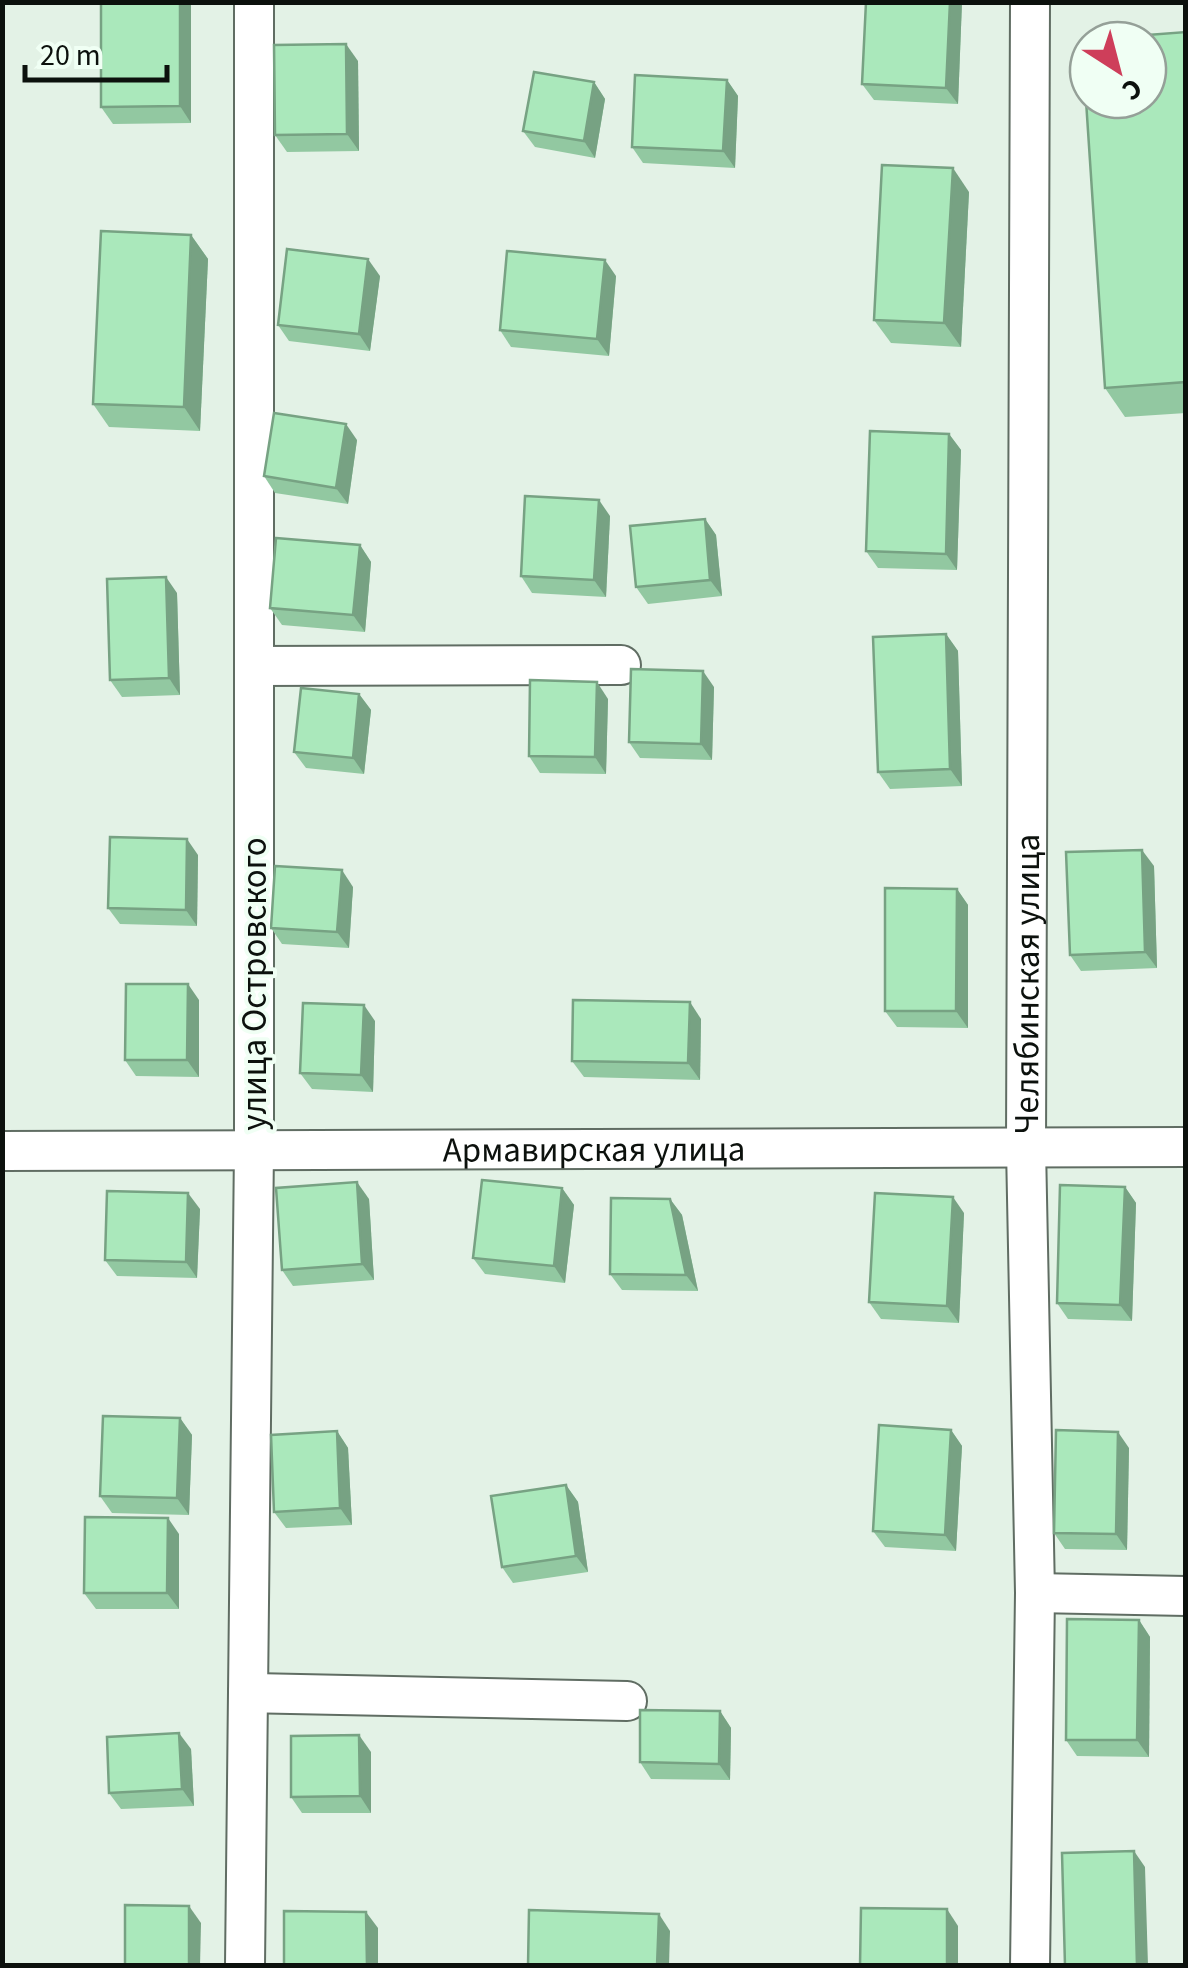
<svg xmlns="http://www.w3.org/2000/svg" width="1188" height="1968" viewBox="0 0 1188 1968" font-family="'Source Sans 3',sans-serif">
<rect width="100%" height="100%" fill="#e3f2e6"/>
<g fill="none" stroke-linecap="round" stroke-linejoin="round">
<defs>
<g id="minor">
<path d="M254 666 621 665"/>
<path id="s1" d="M2 1151 1186 1147"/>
<path d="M1035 1593 1186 1596"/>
<path d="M248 1693 627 1701"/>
<path d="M245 1966 254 1148V2"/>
<path id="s2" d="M1030 1966 1035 1593 1026 1148 1030 2"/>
</g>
</defs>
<use href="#minor" stroke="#606d63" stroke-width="42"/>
<use href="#minor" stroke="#fff" stroke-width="38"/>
</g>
<g fill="#92c8a1">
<path d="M191 2V123L113 124 101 107Z"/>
<path d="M866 2H962L958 104 874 100 862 84Z"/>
<path d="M1186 32V413L1125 417 1105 388Z"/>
<path d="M358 61 359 151 287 152 275 135Z"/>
<path d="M727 80 738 96 735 168 643 163 632 147Z"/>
<path d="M594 82 605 99 595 158 535 147 523 131Z"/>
<path d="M969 192 961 347 891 343 874 320Z"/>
<path d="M191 235 208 259 200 431 109 427 93 404Z"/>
<path d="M380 276 370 351 289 341 278 325Z"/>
<path d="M616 276 609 356 511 347 500 330Z"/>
<path d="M949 434 961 450 957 570 878 568 866 551Z"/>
<path d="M357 440 348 504 275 493 264 476Z"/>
<path d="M610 516 606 597 532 593 521 576Z"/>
<path d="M705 519 716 535 722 596 648 604 636 587Z"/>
<path d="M360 545 371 562 365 632 282 625 270 608Z"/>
<path d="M177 593 180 695 122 697 110 680Z"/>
<path d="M946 634 958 651 962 786 890 789 878 772Z"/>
<path d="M714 687 712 760 640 758 629 742Z"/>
<path d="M359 694 371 710 364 774 306 768 294 752Z"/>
<path d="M608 699 606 774 540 773 529 756Z"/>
<path d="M198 855 197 926 120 924 108 908Z"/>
<path d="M1154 866 1157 968 1081 971 1070 955Z"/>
<path d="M353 887 349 948 282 944 271 928Z"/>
<path d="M957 889 968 905V1028L897 1027 885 1011Z"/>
<path d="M199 1000V1077L136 1076 125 1060Z"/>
<path d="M701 1019 700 1080 584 1077 572 1061Z"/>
<path d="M375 1021 373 1092 312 1089 300 1073Z"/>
<path d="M1125 1187 1136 1203 1132 1321 1068 1319 1057 1303Z"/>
<path d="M562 1188 574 1205 565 1283 485 1274 473 1258Z"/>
<path d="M369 1199 374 1280 293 1286 282 1270Z"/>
<path d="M670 1199 682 1215 698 1291 622 1290 610 1274Z"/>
<path d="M200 1209 197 1278 117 1276 105 1260Z"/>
<path d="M964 1213 959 1323 881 1319 869 1302Z"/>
<path d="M180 1418 192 1435 189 1515 112 1513 100 1496Z"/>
<path d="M951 1430 962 1446 956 1551 885 1547 873 1531Z"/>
<path d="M337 1431 348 1448 352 1525 286 1528 274 1512Z"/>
<path d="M1129 1448 1127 1550 1065 1549 1054 1533Z"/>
<path d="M566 1485 578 1502 588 1572 513 1583 502 1567Z"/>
<path d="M179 1534V1609H96L84 1593Z"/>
<path d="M1139 1620 1150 1637 1149 1757 1077 1756 1066 1740Z"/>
<path d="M720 1711 731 1728 730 1780 651 1779 640 1762Z"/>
<path d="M191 1749 194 1806 121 1809 109 1793Z"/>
<path d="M371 1752V1813H302L291 1797Z"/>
</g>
<g fill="#77a283">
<path d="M180 2H191V123L180 106Z"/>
<path d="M950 2H962L958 104 946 88Z"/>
<path d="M346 44 358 61 359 151 347 134Z"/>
<path d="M727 80 738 96 735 168 723 151Z"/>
<path d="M594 82 605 99 595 158 584 141Z"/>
<path d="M953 168 969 192 961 347 944 323Z"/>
<path d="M191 235 208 259 200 431 184 407Z"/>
<path d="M368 259 380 276 370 351 359 334Z"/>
<path d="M605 260 616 276 609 356 597 339Z"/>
<path d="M346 424 357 440 348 504 336 488Z"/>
<path d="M949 434 961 450 957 570 946 554Z"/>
<path d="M599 500 610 516 606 597 594 580Z"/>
<path d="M705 519 716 535 722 596 710 580Z"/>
<path d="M360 545 371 562 365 632 353 615Z"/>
<path d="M166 577 177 593 180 695 169 678Z"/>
<path d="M946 634 958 651 962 786 950 769Z"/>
<path d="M703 671 714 687 712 760 701 744Z"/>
<path d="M597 682 608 699 606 774 595 757Z"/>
<path d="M359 694 371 710 364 774 353 758Z"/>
<path d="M187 839 198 855 197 926 186 910Z"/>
<path d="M1142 850 1154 866 1157 968 1145 952Z"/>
<path d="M342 870 353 887 349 948 337 932Z"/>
<path d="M957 889 968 905V1028L956 1011Z"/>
<path d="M188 984 199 1000V1077L187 1060Z"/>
<path d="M690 1002 701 1019 700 1080 688 1063Z"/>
<path d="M364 1005 375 1021 373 1092 361 1075Z"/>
<path d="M357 1182 369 1199 374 1280 362 1264Z"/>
<path d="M1125 1187 1136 1203 1132 1321 1120 1305Z"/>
<path d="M562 1188 574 1205 565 1283 554 1266Z"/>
<path d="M188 1193 200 1209 197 1278 186 1262Z"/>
<path d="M953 1197 964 1213 959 1323 947 1306Z"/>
<path d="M670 1199 682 1215 698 1291 686 1275Z"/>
<path d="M180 1418 192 1435 189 1515 177 1498Z"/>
<path d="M951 1430 962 1446 956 1551 945 1535Z"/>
<path d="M337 1431 348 1448 352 1525 340 1508Z"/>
<path d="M1118 1432 1129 1448 1127 1550 1116 1534Z"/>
<path d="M566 1485 578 1502 588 1572 576 1556Z"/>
<path d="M168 1518 179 1534V1609L167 1593Z"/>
<path d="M1139 1620 1150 1637 1149 1757 1137 1740Z"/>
<path d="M720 1711 731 1728 730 1780 719 1764Z"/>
<path d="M179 1733 191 1749 194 1806 182 1789Z"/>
<path d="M359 1735 371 1752V1813L360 1796Z"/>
<path d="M1134 1851 1145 1867 1148 1966H1137Z"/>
<path d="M189 1906 201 1923 200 1966H189Z"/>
<path d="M947 1909 958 1926V1966H947Z"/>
<path d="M366 1912 378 1928V1966H367Z"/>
<path d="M659 1914 670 1931 669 1966H657Z"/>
</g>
<g fill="#aae8bb" stroke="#77a283" stroke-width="2.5" fill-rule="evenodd">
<path d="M101 2H180V106L101 107Z"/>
<path d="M866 2H950L946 88 862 84Z"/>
<path d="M1186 32V382L1105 388 1082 40ZM1088 40H1148V100H1088Z"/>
<path d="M346 44 347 134 275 135 274 45Z"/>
<path d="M534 72 594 82 584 141 523 131Z"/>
<path d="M635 75 727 80 723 151 632 147Z"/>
<path d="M882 165 953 168 944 323 874 320Z"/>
<path d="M101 231 191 235 184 407 93 404Z"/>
<path d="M287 249 368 259 359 334 278 325Z"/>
<path d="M507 251 605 260 597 339 500 330Z"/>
<path d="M274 413 346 424 336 488 264 476Z"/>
<path d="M870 431 949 434 946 554 866 551Z"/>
<path d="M525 496 599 500 594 580 521 576Z"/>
<path d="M705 519 710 580 636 587 630 526Z"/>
<path d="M276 538 360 545 353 615 270 608Z"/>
<path d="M166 577 169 678 110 680 107 579Z"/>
<path d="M946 634 950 769 878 772 873 637Z"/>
<path d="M631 669 703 671 701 744 629 742Z"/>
<path d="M530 680 597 682 595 757 529 756Z"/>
<path d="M301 688 359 694 353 758 294 752Z"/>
<path d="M110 837 187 839 186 910 108 908Z"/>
<path d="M1142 850 1145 952 1070 955 1066 852Z"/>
<path d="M275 866 342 870 337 932 271 928Z"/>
<path d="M885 888 957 889 956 1011H885Z"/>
<path d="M126 984H188L187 1060H125Z"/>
<path d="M573 1000 690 1002 688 1063 572 1061Z"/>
<path d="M303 1003 364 1005 361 1075 300 1073Z"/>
<path d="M482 1180 562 1188 554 1266 473 1258Z"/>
<path d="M357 1182 362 1264 282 1270 276 1188Z"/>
<path d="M1060 1185 1125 1187 1120 1305 1057 1303Z"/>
<path d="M107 1191 188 1193 186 1262 105 1260Z"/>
<path d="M875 1193 953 1197 947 1306 869 1302Z"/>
<path d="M611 1198 670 1199 686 1275 610 1274Z"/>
<path d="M103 1416 180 1418 177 1498 100 1496Z"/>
<path d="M879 1425 951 1430 945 1535 873 1531Z"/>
<path d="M1056 1430 1118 1432 1116 1534 1054 1533Z"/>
<path d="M337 1431 340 1508 274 1512 271 1435Z"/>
<path d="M566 1485 576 1556 502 1567 491 1496Z"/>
<path d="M85 1517 168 1518 167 1593H84Z"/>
<path d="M1067 1619 1139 1620 1137 1740H1066Z"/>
<path d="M640 1710 720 1711 719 1764 640 1762Z"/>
<path d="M179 1733 182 1789 109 1793 107 1737Z"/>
<path d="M359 1735 360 1796 291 1797V1736Z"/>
<path d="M1134 1851 1137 1966H1065L1062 1853Z"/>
<path d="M125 1905 189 1906V1966H125Z"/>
<path d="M861 1908 947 1909V1966H860Z"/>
<path d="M529 1910 659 1914 657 1966H528Z"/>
<path d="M284 1911 366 1912 367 1966H284Z"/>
</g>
<g text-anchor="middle" stroke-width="8" stroke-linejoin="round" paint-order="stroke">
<g font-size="35" fill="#0c110d" stroke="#f0fff4">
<text transform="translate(254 984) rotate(-90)" y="12">улица Островского</text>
<text dy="12" stroke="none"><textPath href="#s2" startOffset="982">Челябинская улица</textPath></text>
<text dy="12" stroke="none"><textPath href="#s1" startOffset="592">Армавирская улица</textPath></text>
</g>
</g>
<rect width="1188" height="1968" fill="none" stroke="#0c110d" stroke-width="10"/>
<g transform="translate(1118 70) rotate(144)"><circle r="48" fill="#f0fff4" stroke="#95a098" stroke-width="2.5"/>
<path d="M0-8L18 38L0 25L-18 38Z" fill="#ce3e5a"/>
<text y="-15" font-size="28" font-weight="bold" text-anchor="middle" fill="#0c110d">С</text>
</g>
<path d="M25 65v15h142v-15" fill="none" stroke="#0c110d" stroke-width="5"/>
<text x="40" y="65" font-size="30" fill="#0c110d" stroke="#f0fff4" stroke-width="8" paint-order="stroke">20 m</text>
</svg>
